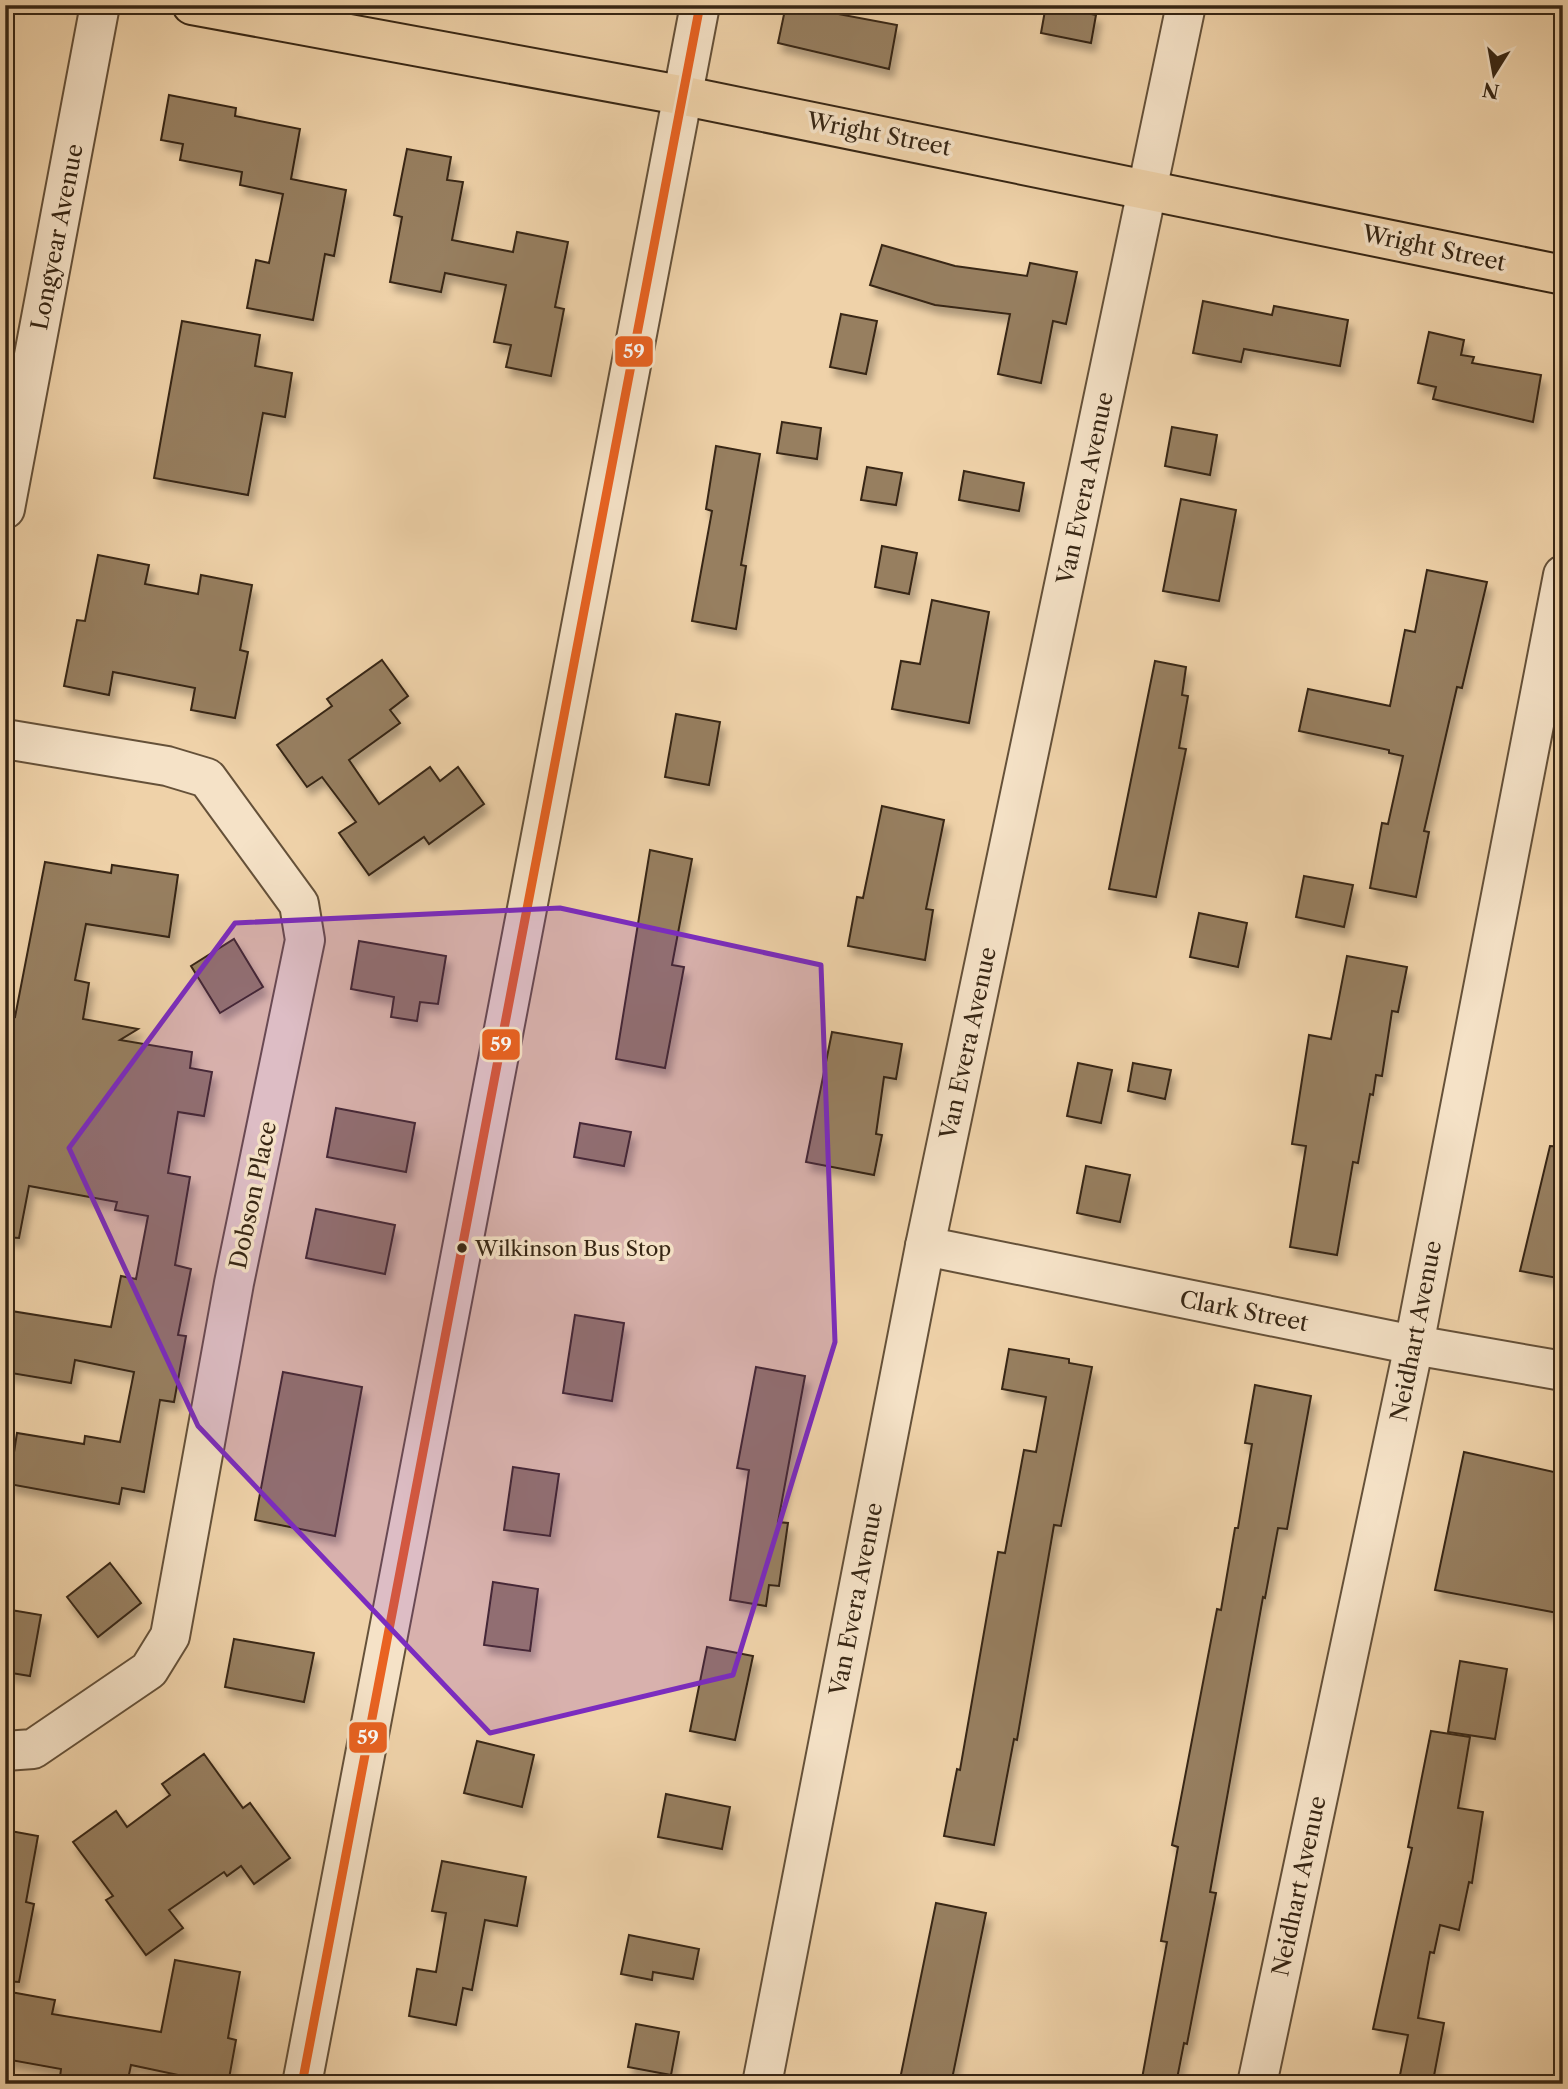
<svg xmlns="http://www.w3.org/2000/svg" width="1568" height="2089" viewBox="0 0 1568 2089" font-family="'Libre Caslon Text',serif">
<defs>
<filter id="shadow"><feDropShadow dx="4.5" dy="8" stdDeviation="3.5" flood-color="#0004"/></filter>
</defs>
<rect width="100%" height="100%" fill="#efd2a9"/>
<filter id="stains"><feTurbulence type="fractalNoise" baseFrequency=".00286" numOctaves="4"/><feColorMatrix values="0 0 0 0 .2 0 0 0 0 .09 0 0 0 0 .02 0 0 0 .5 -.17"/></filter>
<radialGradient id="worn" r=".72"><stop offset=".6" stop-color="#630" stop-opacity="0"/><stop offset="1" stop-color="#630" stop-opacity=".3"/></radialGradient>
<g fill="#977f61" stroke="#372614" stroke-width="2" filter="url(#shadow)">
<path d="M786 5H840L838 14 897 25 889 69 778 43Z"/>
<path d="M1046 5H1079L1077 11 1096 15 1091 43 1041 33Z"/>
<path d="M169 95 236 108 235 116 300 129 291 179 346 190 334 256 325 254 313 320 247 308 256 260 269 263 283 194 240 185 242 172 180 160 183 144 161 140Z"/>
<path d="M407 149 451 157 447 180 463 182 452 240 513 252 517 232 568 242 555 307 564 309 551 376 506 367 511 345 494 342 506 285 445 273 441 292 390 282 402 217 394 215Z"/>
<path d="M882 245 955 266 1027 276 1030 263 1077 272 1066 324 1053 321 1041 383 998 374 1010 314 935 305 870 285Z"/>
<path d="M1203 301 1272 315 1274 306 1348 320 1340 366 1244 349 1241 362 1193 353Z"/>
<path d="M841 314 877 321 866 374 830 367Z"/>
<path d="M182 321 260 335 255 366 292 373 285 417 263 413 248 495 154 478Z"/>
<path d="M1429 332 1464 340 1461 355 1474 357 1472 363 1541 375 1533 422 1433 399 1436 387 1418 383Z"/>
<path d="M782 422 821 428 817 459 777 453Z"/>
<path d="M1172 427 1217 435 1210 475 1165 466Z"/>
<path d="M716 446 760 454 741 565 746 566 736 629 692 621 712 511 706 509Z"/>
<path d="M867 467 902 473 896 505 861 500Z"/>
<path d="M964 471 1024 483 1019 511 959 500Z"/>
<path d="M1181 499 1236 510 1219 601 1163 591Z"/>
<path d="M882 546 917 553 909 594 875 587Z"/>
<path d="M98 555 149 565 145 584 198 594 201 575 252 585 240 650 248 652 235 718 191 710 195 688 129 675 113 672 109 695 64 686 77 620 85 621Z"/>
<path d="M1427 570 1487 582 1462 688 1457 687 1424 831 1429 832 1416 897 1370 888 1382 823 1388 824 1403 756 1389 753V750L1299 731 1308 689 1390 706 1405 630 1415 632Z"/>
<path d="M932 600 989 612 969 723 892 709 901 661 920 664Z"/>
<path d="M382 660 408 696 390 710 400 723 349 760 379 804 430 767 440 781 458 767 484 804 429 844 424 837 369 875 339 833 356 822 322 777 307 787 277 745 332 706 327 699Z"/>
<path d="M1155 661 1186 667 1182 695 1188 696 1179 748 1186 749 1156 897 1109 889Z"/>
<path d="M676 714 720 722 709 785 665 777Z"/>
<path d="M882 806 944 820 926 909 933 910 925 960 848 946 857 897 863 898Z"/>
<path d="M650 850 692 859 672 965 684 967 665 1068 616 1059Z"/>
<path d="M45 862 111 873 112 865 178 875 169 937 86 924 75 980 89 983 83 1019 138 1029 120 1040 192 1052 190 1068 212 1072 204 1116 178 1112 168 1173 190 1177 175 1265 191 1269 178 1335 186 1336 174 1402 160 1400 144 1492 122 1488 119 1504 9 1484 17 1433 84 1444 85 1436 120 1442 134 1372 75 1360 71 1383 5 1372V1310L111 1327 121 1276 136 1279 148 1216 115 1210 117 1202 29 1186 19 1238 5 1237V1015L15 1017Z"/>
<path d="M1304 876 1353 885 1344 927 1296 917Z"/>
<path d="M1199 913 1247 923 1238 967 1190 957Z"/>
<path d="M234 939 263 987 220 1013 191 966Z"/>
<path d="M359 941 446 956 438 1004 420 1002 417 1021 391 1017 394 997 351 989Z"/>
<path d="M1347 956 1407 967 1398 1012 1392 1011 1382 1076 1376 1075 1373 1095 1370 1094 1358 1163 1353 1162 1337 1255 1290 1247 1306 1146 1292 1144 1309 1035 1331 1039Z"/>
<path d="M832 1032 902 1044 896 1079 884 1077 876 1134 882 1135 874 1175 806 1162Z"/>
<path d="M1078 1063 1112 1070 1101 1123 1067 1116Z"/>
<path d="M1133 1063 1171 1070 1165 1099 1128 1091Z"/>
<path d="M336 1108 415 1123 406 1172 327 1157Z"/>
<path d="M580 1123 631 1132 624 1166 574 1157Z"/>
<path d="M1550 1146 1563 1147V1279L1520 1271Z"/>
<path d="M1086 1166 1130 1175 1120 1222 1077 1213Z"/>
<path d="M316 1209 395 1225 385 1274 306 1258Z"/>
<path d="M575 1315 624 1323 612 1401 563 1393Z"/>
<path d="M1009 1349 1069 1359V1363L1092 1367 1061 1526 1054 1525 1017 1740 1014 1739 994 1845 944 1836 957 1769 960 1770 998 1552 1005 1553 1024 1450 1036 1452 1046 1397 1002 1389Z"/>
<path d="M756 1367 805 1376 778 1522 788 1523 779 1586 769 1585 766 1606 730 1600 749 1470 737 1468Z"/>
<path d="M283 1372 362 1387 335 1536 255 1520Z"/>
<path d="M1255 1385 1311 1396 1287 1529 1278 1528 1265 1598 1263 1597 1210 1892 1216 1893 1187 2044 1184 2043 1176 2084H1141L1167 1942 1161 1941 1178 1847 1172 1845 1217 1609 1221 1610 1235 1528H1238L1252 1444 1245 1443Z"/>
<path d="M1464 1452 1563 1474V1614L1435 1590Z"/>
<path d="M513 1467 559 1474 550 1536 504 1530Z"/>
<path d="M110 1563 141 1603 98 1637 67 1597Z"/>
<path d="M493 1582 538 1589 530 1651 484 1645Z"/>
<path d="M5 1609 41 1615 30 1676 5 1672Z"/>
<path d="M234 1639 314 1653 304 1702 225 1687Z"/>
<path d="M707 1647 753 1656 735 1740 690 1731Z"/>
<path d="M1460 1661 1507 1669 1495 1739 1448 1732Z"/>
<path d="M1431 1731 1470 1737 1458 1808 1483 1812 1472 1883 1469 1882 1459 1930 1440 1925 1434 1953 1430 1952 1418 2018 1444 2023 1433 2081 1400 2075 1408 2035 1373 2029 1412 1848 1408 1847Z"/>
<path d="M477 1741 534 1755 522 1807 464 1793Z"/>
<path d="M204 1754 243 1808 250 1803 290 1858 254 1884 241 1866 227 1876 224 1872 169 1910 183 1928 146 1955 106 1900 113 1896 73 1842 116 1811 127 1827 170 1795 162 1784Z"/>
<path d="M666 1794 730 1807 722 1849 658 1837Z"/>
<path d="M5 1830 38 1836 26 1902 34 1904 19 1982 5 1981Z"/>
<path d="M442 1861 526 1877 517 1926 485 1920 472 1990 463 1988 456 2025 409 2016 417 1969 436 1972 446 1913 432 1911Z"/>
<path d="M936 1903 986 1913 951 2084H899Z"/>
<path d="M629 1935 699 1949 693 1979 653 1972 652 1980 621 1974Z"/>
<path d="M175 1960 240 1972 228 2038 236 2040 228 2084H182L183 2076 131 2065 127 2084H96L60 2077 61 2069 5 2059V1991L55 2000 52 2014 161 2032Z"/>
<path d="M636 2024 679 2032 671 2075 628 2067Z"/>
</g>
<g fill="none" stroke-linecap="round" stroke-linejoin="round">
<defs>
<g id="minor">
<path d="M5 509 100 5"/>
<path d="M5 739 167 766 207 778 299 904 305 940 234 1283 170 1636 149 1670 33 1749 5 1751"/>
<path d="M925 1246 1414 1345 1563 1371"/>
<path d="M302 2084 700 5"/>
<path d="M762 2084 925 1246 1186 5"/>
<path d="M1257 2084 1414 1345 1563 575"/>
</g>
<path id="major" d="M192 5 680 95 1563 275"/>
</defs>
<use href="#minor" stroke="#655139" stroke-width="42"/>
<use href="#major" stroke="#372614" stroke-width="42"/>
<use href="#minor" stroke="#f5e2c7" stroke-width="38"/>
<use href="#major" stroke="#efd2a9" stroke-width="38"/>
<defs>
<path id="bus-1" d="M302 2084 700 5"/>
</defs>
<use href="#bus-1" stroke="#f5e2c7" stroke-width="14"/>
<use href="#bus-1" stroke="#e96221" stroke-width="9"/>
</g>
<path fill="#7b2cbf" fill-opacity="0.2" stroke="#7b2cbf" stroke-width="5" stroke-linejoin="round" d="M560 908 821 965 835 1342 733 1675 490 1733 198 1426 69 1148 235 923Z"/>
<circle fill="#372614" stroke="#f5e2c7" stroke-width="2.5" cx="462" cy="1248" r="6"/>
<g text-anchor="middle" stroke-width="7" stroke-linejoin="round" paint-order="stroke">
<g font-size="21" fill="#372614" stroke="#f5e2c7" text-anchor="start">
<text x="475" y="1256">Wilkinson Bus Stop</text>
</g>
<g font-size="23" fill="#372614" stroke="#f5e2c7">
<text transform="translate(879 134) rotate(11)" y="8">Wright Street</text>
<text transform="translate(57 237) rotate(-79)" y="8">Longyear Avenue</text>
<text transform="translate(1434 248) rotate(12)" y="8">Wright Street</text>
<text transform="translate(1085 488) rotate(-78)" y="8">Van Evera Avenue</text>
<text transform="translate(968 1043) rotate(-78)" y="8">Van Evera Avenue</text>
<text transform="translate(253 1195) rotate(-78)" y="8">Dobson Place</text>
<text transform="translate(1244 1311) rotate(11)" y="8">Clark Street</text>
<text transform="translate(1416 1331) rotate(-79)" y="8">Neidhart Avenue</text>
<text transform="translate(856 1599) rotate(-79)" y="8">Van Evera Avenue</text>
<text transform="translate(1299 1886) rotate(-78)" y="8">Neidhart Avenue</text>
</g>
</g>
<g stroke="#f5e2c7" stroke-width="2.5">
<rect x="614" y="335" width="40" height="33" rx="7" fill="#e96221"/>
<rect x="481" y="1028" width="40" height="33" rx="7" fill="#e96221"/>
<rect x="348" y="1721" width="40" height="33" rx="7" fill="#e96221"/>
</g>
<g font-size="19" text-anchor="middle" font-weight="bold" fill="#fff">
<text x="634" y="358">59</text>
<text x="501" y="1051">59</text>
<text x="368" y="1744">59</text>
</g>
<rect width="1568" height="2089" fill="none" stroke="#efd2a9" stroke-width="28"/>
<rect x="7" y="7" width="1554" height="2075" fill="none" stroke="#372614" stroke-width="3.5"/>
<rect x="14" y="14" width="1540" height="2061" fill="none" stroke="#372614" stroke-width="2"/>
<g transform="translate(1494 74) rotate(191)" stroke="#f5e2c7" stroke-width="5" paint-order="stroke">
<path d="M0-5L12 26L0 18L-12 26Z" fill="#372614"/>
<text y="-10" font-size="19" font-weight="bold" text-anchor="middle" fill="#372614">N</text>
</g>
<rect width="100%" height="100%" filter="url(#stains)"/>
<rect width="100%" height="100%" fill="url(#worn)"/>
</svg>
